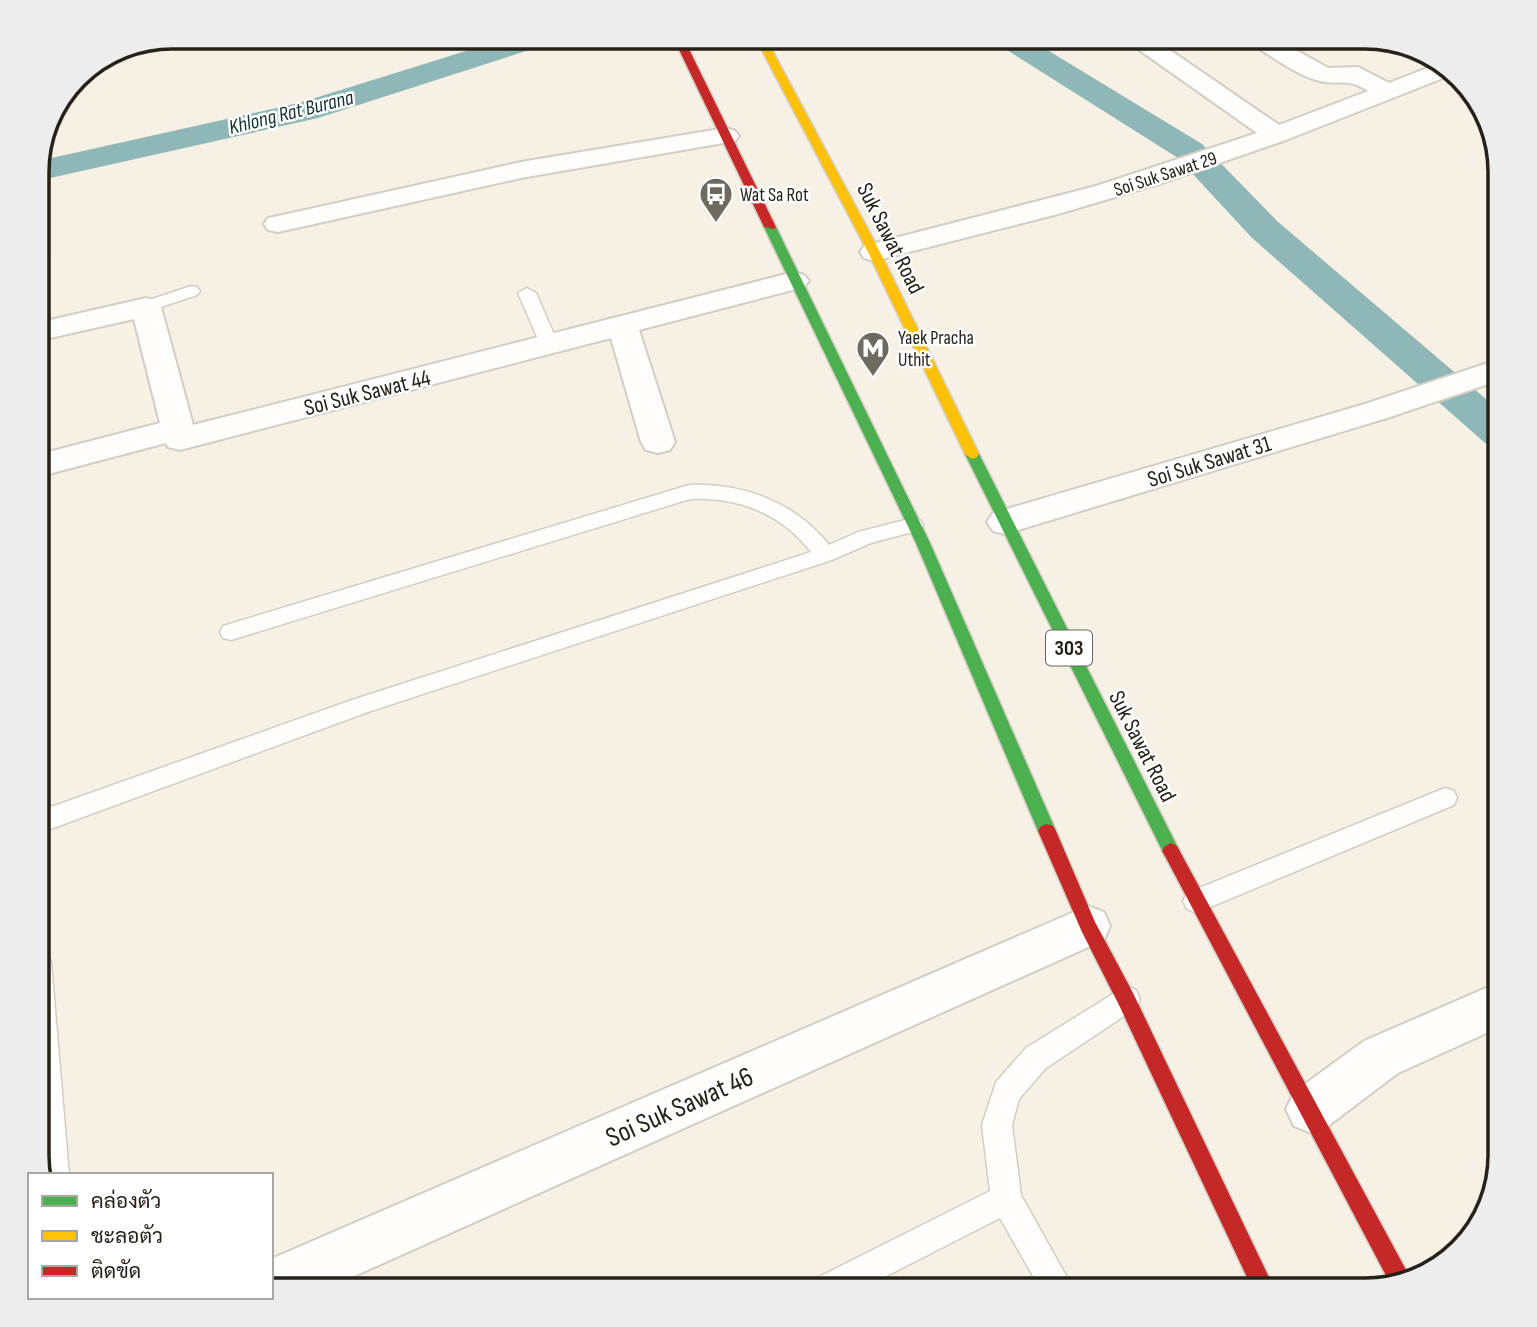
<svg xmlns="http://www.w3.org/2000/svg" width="1537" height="1327" viewBox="0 0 1537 1327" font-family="'Sofia Sans Condensed',Sarabun,sans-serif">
<rect width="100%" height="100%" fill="#f6f0e5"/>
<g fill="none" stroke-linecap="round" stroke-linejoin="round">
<g fill="#90b7b7" fill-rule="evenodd">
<path d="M511 37H556L551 43 318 118 37 181 38 161 299 103Z"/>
<path d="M991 37H1026L1202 144 1277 221 1500 411V447L1485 443 1251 237 1178 158 996 43Z"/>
</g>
<defs>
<g id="lane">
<path d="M191 286 197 287 200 291 197 295 146 312 137 307 140 303Z"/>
<path d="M527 288 536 293 559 346 556 350H544L541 346 518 293Z"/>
<path d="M689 485C743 483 795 502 829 545L858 532 913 518 920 520 923 525 920 530 871 543 832 560 368 712 37 834V812L352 700 811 552C781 513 738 497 690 499L231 640 223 638 220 632 223 626Z"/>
<path d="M1445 788 1454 791 1457 798 1454 805 1196 913 1187 909 1183 901 1187 893Z"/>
<path d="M37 950 47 953 51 962 69 1175H42L38 1166Z"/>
<path d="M1126 986 1136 990 1140 999 1136 1008 1046 1068 1019 1099 1012 1125 1021 1195 1074 1290H1041L1000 1218 859 1290H810L815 1279 990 1191 982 1125 996 1082 1026 1048Z"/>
</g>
<g id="street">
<path d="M1125 37H1151L1279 125 1368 91C1345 76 1340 87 1316 80 1293 73 1269 54 1248 42L1245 37H1273L1328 68 1358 67 1389 83 1440 63 1456 73 1286 140 1159 184 1058 214 874 261 864 258 860 252 864 246 1096 186 1257 133 1128 42Z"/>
<path d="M726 128 735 131 739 136 735 141 521 178 278 232 268 230 264 224 268 218 278 216 521 162Z"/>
<path d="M794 272 804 275 809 281 804 287 639 330 675 442 670 450 658 453 646 450 641 442 611 338 180 450 168 447 166 443 37 477V455L160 423 134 319 37 341V323L146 298 157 301 161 307 193 425Z"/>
<path d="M1500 359V380L1387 418 1005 534 993 531 987 522 993 513 1365 404Z"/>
<path d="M1088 906 1104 912 1110 926 1104 940 323 1290H271V1259Z"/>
<path d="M1500 982V1027L1398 1073 1328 1126 1311 1133 1294 1126 1286 1109 1294 1092 1364 1041Z"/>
</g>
<g id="fast">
<path d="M770 224 776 227 930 543 1056 831 1053 836 1047 838 1041 836 1038 831 916 543 764 227Z"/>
<path d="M972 449 979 454 1177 846 1180 851 1177 856 1171 859 1165 856 965 454Z"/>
</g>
<path id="slow" d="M755 37H765L880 252 979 454 977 457 972 459 965 454 868 252Z"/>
<g id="jam">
<path d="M673 37H683L776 227 774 229 764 227Z"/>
<path d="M1047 824 1053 826 1056 831 1095 922 1133 993 1275 1290H1253L1119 1005 1082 932 1038 831 1041 826Z"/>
<path d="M1171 843 1177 846 1412 1281 1391 1285 1165 856 1162 851 1165 846Z"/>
</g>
</defs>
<use href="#lane" stroke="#d3cdc3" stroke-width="3"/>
<use href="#street" stroke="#d3cdc3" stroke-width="4"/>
<use href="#fast" stroke="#d3cdc3" stroke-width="3"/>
<use href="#slow" stroke="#d3cdc3" stroke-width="3"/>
<use href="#jam" stroke="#d3cdc3" stroke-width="3"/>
<use href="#lane" fill="#fefdfb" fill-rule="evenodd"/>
<use href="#street" fill="#fefdfb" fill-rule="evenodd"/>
<use href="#fast" fill="#4caf50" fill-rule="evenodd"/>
<use href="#slow" fill="#ffc107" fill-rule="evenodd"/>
<use href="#jam" fill="#c62828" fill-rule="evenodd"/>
</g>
<defs>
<symbol id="bus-pin" viewBox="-11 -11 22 30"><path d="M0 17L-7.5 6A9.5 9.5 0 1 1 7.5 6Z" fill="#6f6a60" stroke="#fff"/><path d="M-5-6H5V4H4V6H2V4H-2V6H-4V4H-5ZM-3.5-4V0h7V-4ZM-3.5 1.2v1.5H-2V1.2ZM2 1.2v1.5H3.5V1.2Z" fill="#fff"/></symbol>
<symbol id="metro-pin" viewBox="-11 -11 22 30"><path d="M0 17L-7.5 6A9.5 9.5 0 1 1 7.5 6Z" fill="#6f6a60" stroke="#fff"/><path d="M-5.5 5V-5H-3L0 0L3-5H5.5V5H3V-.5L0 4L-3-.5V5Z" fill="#fff"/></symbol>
</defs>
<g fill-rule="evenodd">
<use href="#bus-pin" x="697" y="175" width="38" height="52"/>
<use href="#metro-pin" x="854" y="329" width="38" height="52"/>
</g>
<g text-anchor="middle" stroke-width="5" stroke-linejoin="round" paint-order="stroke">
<g font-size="19" fill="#272219" stroke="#fff">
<text transform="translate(1165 173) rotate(-18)" y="7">Soi Suk Sawat 29</text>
</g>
<g font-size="19" fill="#272219" stroke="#fff" text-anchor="start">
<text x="740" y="201">Wat Sa Rot</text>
<text x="898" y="344">Yaek Pracha<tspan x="898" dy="22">Uthit</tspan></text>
</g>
<g font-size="21" font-style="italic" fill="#123133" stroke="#fff">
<text transform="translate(291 112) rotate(-14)" y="7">Khlong Rat Burana</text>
</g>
<rect fill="#fff" stroke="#68645e" stroke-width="2" x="1046" y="630.5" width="46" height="35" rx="5"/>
<g font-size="21" font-weight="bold" fill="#272219">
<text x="1069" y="655">303</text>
</g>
<g font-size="23" fill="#272219" stroke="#fff">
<text transform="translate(891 238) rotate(63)" y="8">Suk Sawat Road</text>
<text transform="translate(367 392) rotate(-14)" y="8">Soi Suk Sawat 44</text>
<text transform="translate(1209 461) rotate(-17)" y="8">Soi Suk Sawat 31</text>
<text transform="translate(1143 746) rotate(63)" y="8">Suk Sawat Road</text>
</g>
<g font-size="28" fill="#272219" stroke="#fff">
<text transform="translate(679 1106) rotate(-24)" y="10">Soi Suk Sawat 46</text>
</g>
</g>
<path d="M0 0H1537V1327H0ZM172 49H1365A123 123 0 0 1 1488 172V1155A123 123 0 0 1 1365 1278H172A123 123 0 0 1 49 1155V172A123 123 0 0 1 172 49Z" fill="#eeeded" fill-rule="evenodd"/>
<path fill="none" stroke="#272219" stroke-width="3.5" d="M172 49H1365A123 123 0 0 1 1488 172V1155A123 123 0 0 1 1365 1278H172A123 123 0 0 1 49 1155V172A123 123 0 0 1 172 49Z"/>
<rect x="28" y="1173" width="245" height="126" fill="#ffffff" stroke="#a9a7a3" stroke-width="2"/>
<rect x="42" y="1196" width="35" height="10" fill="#4caf50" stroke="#a9a7a3" stroke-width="2"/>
<text x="91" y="1208" font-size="21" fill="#272219">คล่องตัว</text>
<rect x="42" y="1231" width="35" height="10" fill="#ffc107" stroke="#a9a7a3" stroke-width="2"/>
<text x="91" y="1243" font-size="21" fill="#272219">ชะลอตัว</text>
<rect x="42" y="1266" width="35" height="10" fill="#c62828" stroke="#a9a7a3" stroke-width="2"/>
<text x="91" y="1278" font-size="21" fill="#272219">ติดขัด</text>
</svg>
